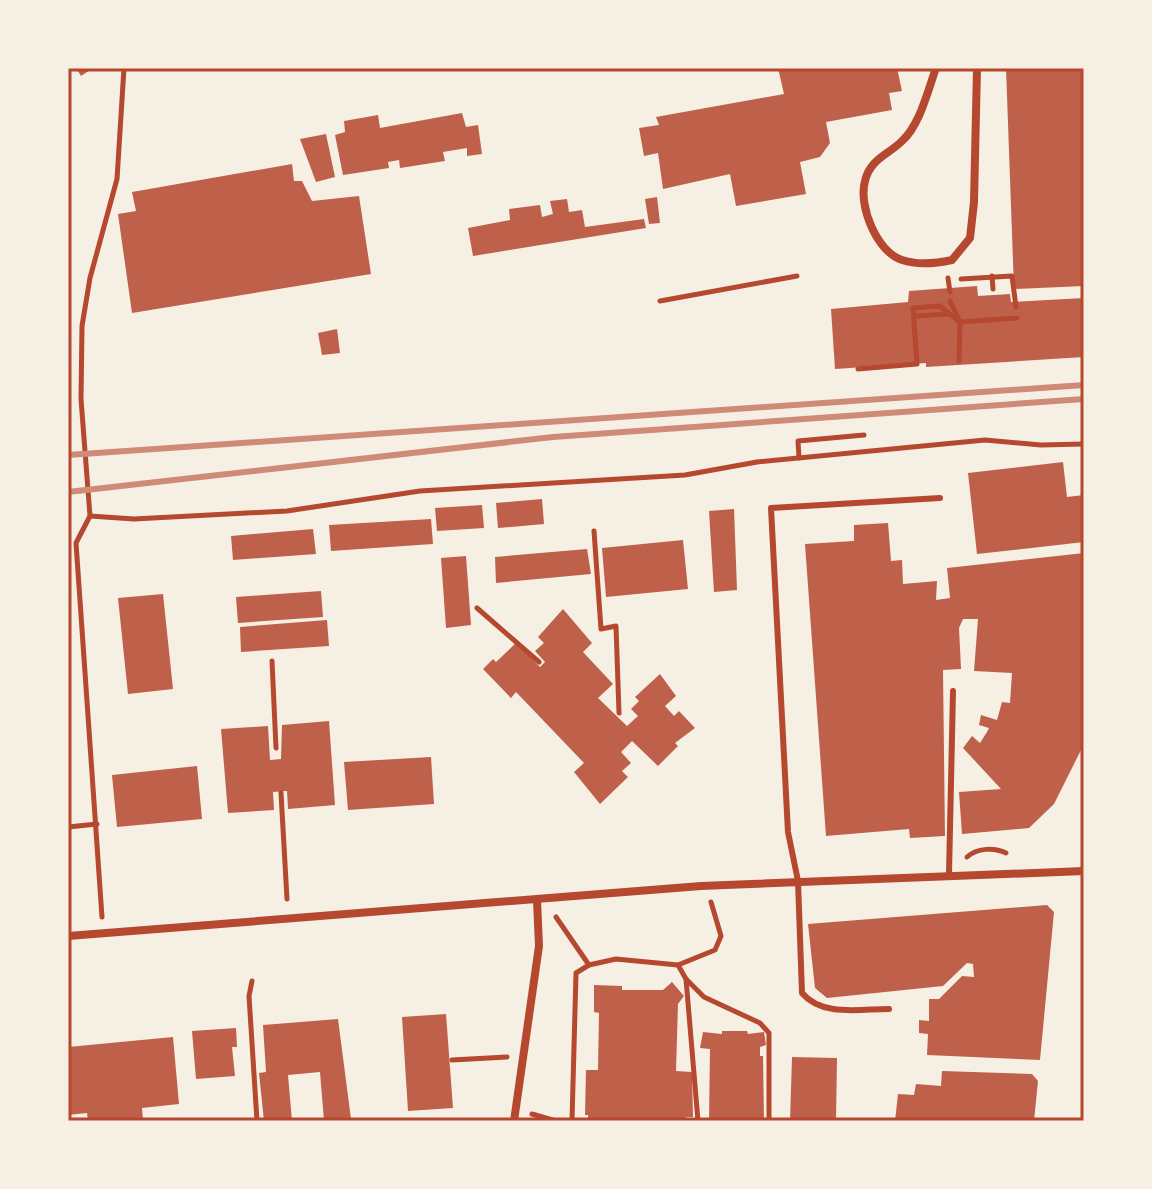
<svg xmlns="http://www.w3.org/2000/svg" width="1152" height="1189" viewBox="0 0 1152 1189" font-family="'Archivo Narrow',sans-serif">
<rect width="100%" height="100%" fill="#f6efe4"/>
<g fill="#bf614a">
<path d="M76 68H93L81 76Z"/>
<path d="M778 68H897L902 91 889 93 892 110 826 122 830 143 820 157 800 162 806 194 736 206 730 174 663 189 658 153 644 156 639 128 659 125 656 117 784 94Z"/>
<path d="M1006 68H1082L1084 286 1014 289Z"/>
<path d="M462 113 466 127 478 125 482 154 467 156V148L443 152 445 161 400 168 399 160 388 162 389 168 343 175 335 135 345 132 344 121 378 115 380 128Z"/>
<path d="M326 134 335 177 316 182 300 139Z"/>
<path d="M292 164 294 181H302L312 201 359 196 371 274 132 313 118 214 136 211 132 192Z"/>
<path d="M657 197 660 223 649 224 645 199Z"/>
<path d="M567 199 569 212 582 210 585 227 644 219 646 228 473 256 468 228 510 220 509 209 540 205 542 217 553 214 550 201Z"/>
<path d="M977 286 978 296 1010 294 1011 302 1084 298V357L926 367V363L835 369 831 309 908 302 909 291Z"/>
<path d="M337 329 340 353 322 355 318 333Z"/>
<path d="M1063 462 1067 497 1084 495V542L977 554 968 473Z"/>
<path d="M542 499 544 524 498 528 496 503Z"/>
<path d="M482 505 484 528 437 531 435 508Z"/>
<path d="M734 509 737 590 714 592 709 511Z"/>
<path d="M431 519 433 544 331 551 329 525Z"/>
<path d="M888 523 891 561 902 560 903 584 937 581 936 600 950 598 947 568 1084 553V744L1054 804 1029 828 962 834 959 792 1001 789 963 748 972 736 980 743 987 732 989 728 979 725 981 715 997 720 1002 702 1010 703 1012 673 974 671 978 619H963L959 628 961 669 943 670 945 836 910 838 909 829 826 836 805 544 854 541V525Z"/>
<path d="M313 529 316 554 233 560 231 536Z"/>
<path d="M683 540 688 589 606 597 602 548Z"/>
<path d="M587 549 591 574 496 583 495 557Z"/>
<path d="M466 556 471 625 446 628 441 558Z"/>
<path d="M321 591 323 617 238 623 236 597Z"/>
<path d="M163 594 173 689 128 694 118 598Z"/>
<path d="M563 609 592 643 583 652 613 684 598 698 627 726 638 716 631 709 639 701 635 697 660 674 676 696 665 706 674 716 679 711 695 728 675 743 678 746 658 766 632 741 621 752 631 763 622 771 628 777 600 804 574 772 584 763 516 692 511 698 483 669 493 659 496 662 516 643 540 667 545 662 535 651 544 643 538 637Z"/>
<path d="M327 620 329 646 241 652 240 627Z"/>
<path d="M329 721 335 805 288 809 287 791 273 792 274 810 228 813 221 729 268 726 270 760 281 759 282 725Z"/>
<path d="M431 757 434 804 348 810 344 762Z"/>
<path d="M197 766 202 819 117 827 112 775Z"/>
<path d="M1047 905 1054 912 1040 1060 927 1055 928 1034 919 1033V1020L929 1021V999H939L962 976 974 977 973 964 967 963 943 986 827 998 815 988 808 924Z"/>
<path d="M672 982 684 996 678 1004 676 1071 692 1072 693 1117H686V1121H588V1115H585L586 1070H598L599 1013 594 1012V985L622 986V990H663Z"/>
<path d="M446 1014 453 1108 408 1111 402 1017Z"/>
<path d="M338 1019 351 1119 324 1121 320 1072 288 1075 292 1121H264L259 1073 266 1072 263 1025Z"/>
<path d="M236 1028 237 1047H232L235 1076 196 1079 192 1031Z"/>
<path d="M722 1031H747L748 1034 764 1032 766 1045 760 1047V1056H763L764 1121H709L710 1049 700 1048 703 1032 722 1034Z"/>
<path d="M173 1037 179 1104 142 1108 143 1121H88L87 1113 68 1115V1047Z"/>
<path d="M792 1057 837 1058 836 1121H790Z"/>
<path d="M942 1071 1032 1074 1038 1081 1034 1121H895L898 1094 914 1095 916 1084 941 1086Z"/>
</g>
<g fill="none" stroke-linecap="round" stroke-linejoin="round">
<g stroke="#b5482f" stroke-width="5">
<path d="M992 276 993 289"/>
<path d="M948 278 950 292"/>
<path d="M961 279 1012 276 1016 307"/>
<path d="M660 301 797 276"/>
<path d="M950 301 960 322 959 361"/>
<path d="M914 316 949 314"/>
<path d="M858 369 917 364 913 308 940 306 960 322 1017 318"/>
<path d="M799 458 798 441 864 435"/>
<path d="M90 516 134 519 287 511 420 491 685 475 757 462 985 440 1041 445 1084 444"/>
<path d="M594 531 601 629 616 626 619 713"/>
<path d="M477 608 539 662"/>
<path d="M272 661 276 748"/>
<path d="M281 793 287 899"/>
<path d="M68 827 97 824"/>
<path d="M967 857C977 848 994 847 1006 853"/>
<path d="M102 917 76 543 90 516 81 399 82 326 90 278 117 179 124 68"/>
<path d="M556 917 589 965 576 973 572 1121"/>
<path d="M589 965 616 959 678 965"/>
<path d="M686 979 678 965 715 950 721 936 711 902"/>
<path d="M252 981 249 996 257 1121"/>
<path d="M452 1060 507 1057"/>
<path d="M532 1114 556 1121"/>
<path d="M698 1121 686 979 704 997 760 1023 769 1033V1121"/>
</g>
<g stroke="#b5482f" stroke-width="6">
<path d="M949 874 953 691"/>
<path d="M889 1009C860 1009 822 1017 802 993L798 881 788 832 771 508 940 498"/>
</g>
<g stroke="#b5482f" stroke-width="8">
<path d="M936 68C928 90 920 125 902 141 888 155 870 159 865 181 858 206 877 252 902 260 917 265 938 263 952 260L970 238 974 202 977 68"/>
<path d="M68 936 701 886 1084 871"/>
<path d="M514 1121 539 946 537 900"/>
</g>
<g stroke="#cf8b77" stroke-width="6">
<path d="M68 455 1084 385"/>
<path d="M68 492 553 437 1084 399"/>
</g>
</g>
<rect width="1152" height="1189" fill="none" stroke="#f6efe4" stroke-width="140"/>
<rect x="70" y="70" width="1012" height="1049" fill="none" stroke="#b5482f" stroke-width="3"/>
</svg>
